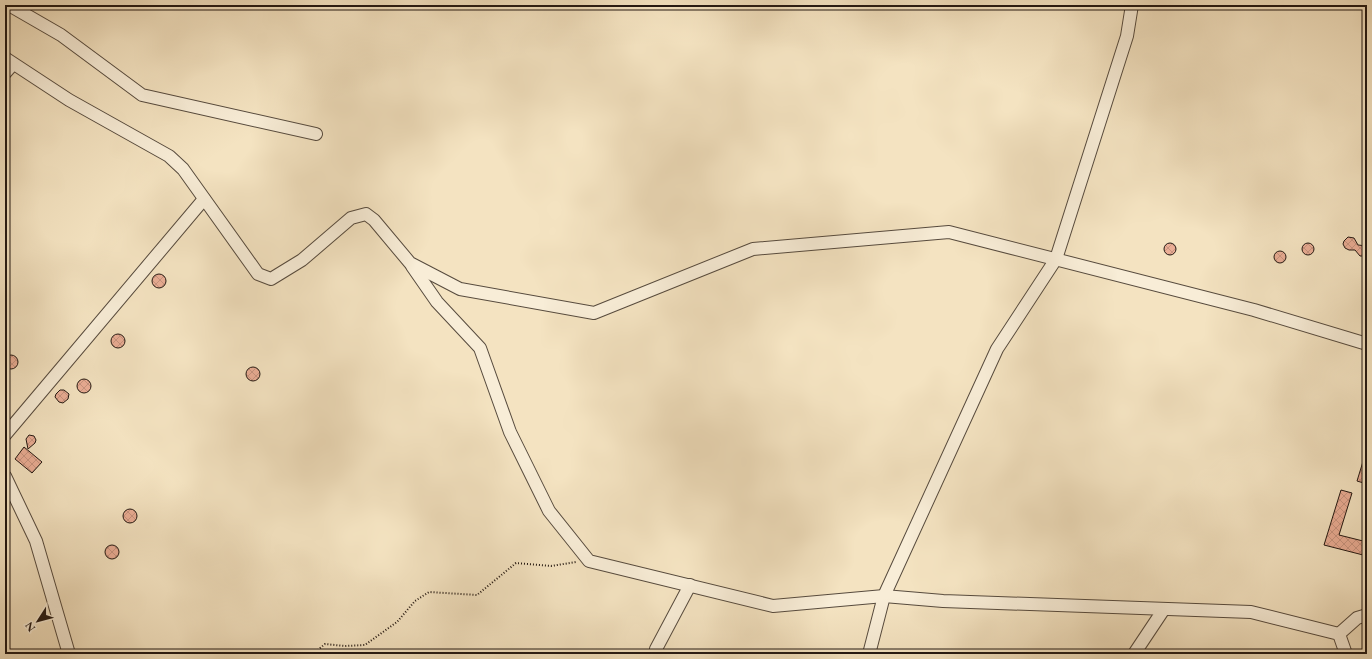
<svg xmlns="http://www.w3.org/2000/svg" width="1372" height="659" viewBox="0 0 1372 659" font-family="'EB Garamond',serif">
<defs>
<pattern id="building-cross-hatch" width="8" height="8" patternUnits="userSpaceOnUse"><rect width="8" height="8" fill="#ebae96"/><path d="M0 0l8 8M0 8l8-8" fill="none" stroke="#c99580"/></pattern>
</defs>
<rect width="100%" height="100%" fill="#f4e3c1"/>
<filter id="stains"><feTurbulence type="fractalNoise" baseFrequency=".005" numOctaves="4"/><feColorMatrix values="0 0 0 0 .2 0 0 0 0 .09 0 0 0 0 .02 0 0 0 .5 -.17"/></filter>
<radialGradient id="worn" r=".72"><stop offset=".6" stop-color="#630" stop-opacity="0"/><stop offset="1" stop-color="#630" stop-opacity=".3"/></radialGradient>
<g fill="url(#building-cross-hatch)" stroke="#231812">
<path d="M1348 237 1354 238 1358 245 1367 246V256H1360L1355 250H1349L1345 248 1343 244 1344 241Z"/>
<circle cx="1170" cy="249" r="6"/>
<circle cx="1308" cy="249" r="6"/>
<circle cx="1280" cy="257" r="6"/>
<circle cx="159" cy="281" r="7"/>
<circle cx="118" cy="341" r="7"/>
<circle cx="11" cy="362" r="7"/>
<circle cx="253" cy="374" r="7"/>
<circle cx="84" cy="386" r="7"/>
<path d="M60 390H64L69 394 68 399 63 403 59 402 55 397 56 394Z"/>
<path d="M29 435 34 436 36 440 35 443 28 449 26 439Z"/>
<path d="M24 447 42 462 32 473 15 459Z"/>
<path d="M1365 455 1367 456V484L1357 481Z"/>
<path d="M1341 490 1352 493 1339 535 1367 542V556L1324 545Z"/>
<circle cx="130" cy="516" r="7"/>
<circle cx="112" cy="552" r="7"/>
</g>
<g fill="none" stroke-linecap="round" stroke-linejoin="round">
<defs>
<g id="minor">
<path d="M9 5 61 35 142 95 316 134"/>
<path d="M5 58 69 100 169 156 183 169 258 274 271 279 302 260 351 218 366 214 374 220 410 263 460 289 594 313 753 249 949 232 1254 310 1367 344"/>
<path d="M5 73 13 64"/>
<path d="M412 266 437 302 480 348 510 432 549 511 589 561 773 606 884 596 943 601 1251 612 1339 634 1346 654"/>
<path d="M5 435 204 199"/>
<path d="M5 476 36 541 69 654"/>
<path d="M1339 634 1357 618 1367 615"/>
<path d="M655 654 656 649 690 585"/>
<path d="M869 654 884 596 997 349 1056 259 1127 36 1132 5"/>
<path d="M1134 654 1164 609"/>
</g>
</defs>
<use href="#minor" stroke="#574b3e" stroke-width="14"/>
<path stroke="#231812" stroke-width="2" stroke-dasharray="1 2" stroke-linecap="butt" d="M313 654 325 644 345 646 365 645 397 622 415 601 429 592 477 595 516 563 551 566 576 562"/>
<use href="#minor" stroke="#f8edd7" stroke-width="12"/>
</g>
<rect width="1372" height="659" fill="none" stroke="#f4e3c1" stroke-width="20"/>
<rect x="6" y="6" width="1360" height="647" fill="none" stroke="#231812" stroke-width="2"/>
<rect x="10" y="10" width="1352" height="639" fill="none" stroke="#231812"/>
<g transform="translate(38 621) rotate(234)" stroke="#f8edd7" stroke-width="3" paint-order="stroke">
<path d="M0-3L7 15L0 10L-7 15Z" fill="#231812"/>
<text y="-6" font-size="11" font-weight="bold" text-anchor="middle" fill="#231812">N</text>
</g>
<rect width="100%" height="100%" filter="url(#stains)"/>
<rect width="100%" height="100%" fill="url(#worn)"/>
</svg>
